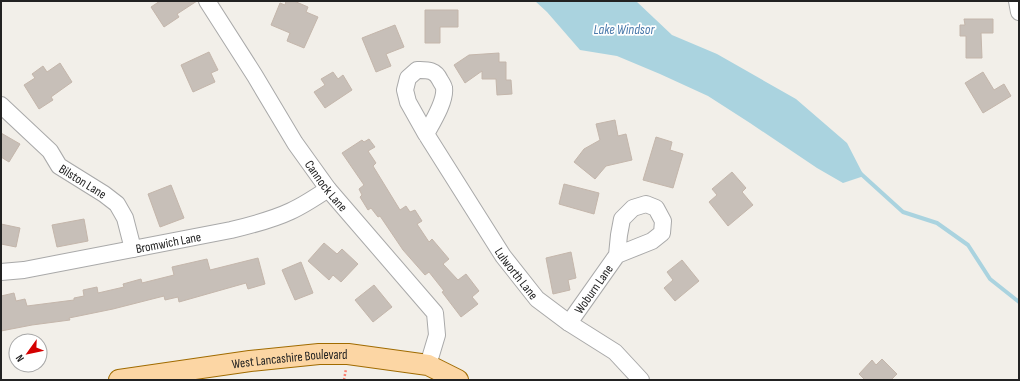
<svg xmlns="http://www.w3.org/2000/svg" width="1020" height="381" viewBox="0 0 1020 381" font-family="'Sofia Sans Condensed',sans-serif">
<rect width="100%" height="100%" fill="#f2efe9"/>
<path fill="#aad3df" d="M535 1H636L672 35 717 54 796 99 847 143 864 176 843 183 817 168 750 123 708 96 660 74 617 56 580 50 547 12Z"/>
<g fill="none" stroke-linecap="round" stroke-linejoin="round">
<path stroke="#aad3df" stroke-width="4" d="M860 173 903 212 937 223 968 245 990 279 1019 302"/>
</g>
<g fill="#c7bfb8" stroke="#c4b6ab">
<path d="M160 1H197L177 14 179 17 164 27 151 7Z"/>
<path d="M286 1H294L308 7 306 12 318 17 304 48 287 41 290 33 271 25 280 3 285 5Z"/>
<path d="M425 10H458V27H440V43H425Z"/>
<path d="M964 19H993V33H981L982 58H966V36H960V25H965Z"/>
<path d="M395 25 404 47 386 54 391 66 376 72 362 38Z"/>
<path d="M209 52 218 70 211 73 215 82 193 92 181 65Z"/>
<path d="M499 53V62H506V80H511L512 94 497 95 496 79H482V71L465 83 454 65 469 55Z"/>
<path d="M60 63 72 82 51 97 53 100 39 109 24 85 35 78 32 74 43 66 47 72Z"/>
<path d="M333 72 338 79 343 75 352 90 325 108 314 92 325 85 321 79Z"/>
<path d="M983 72 994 90 1004 84 1011 96 983 113 965 83Z"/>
<path d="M615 120 618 136 626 134 632 160 606 166 595 179 574 162 584 149 600 140 596 124Z"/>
<path d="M1 133 20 144 9 162 1 157Z"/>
<path d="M656 137 672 142 670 150 683 154 673 188 643 180Z"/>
<path d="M369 139 375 147 368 151 376 163 373 166 400 210 406 206 410 212 415 210 422 221 417 224 429 242 432 239 449 259 443 264 458 280 466 274 479 291 472 297 478 304 461 317 442 292 444 291 429 272 425 275 403 250 380 216 378 217 371 208 368 210 360 197 362 195 359 189 364 185 342 153 362 140 364 142Z"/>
<path d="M732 172 746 188 742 192 753 205 728 226 709 202 717 195 712 189Z"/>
<path d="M564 184 599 193 594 214 559 204Z"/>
<path d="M171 185 184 218 160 227 148 194Z"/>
<path d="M84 219 88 241 57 247 52 225Z"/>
<path d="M1 224 20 228 16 247 1 244Z"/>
<path d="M324 243 337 254 342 249 358 264 341 282 333 275 329 280 308 261Z"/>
<path d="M571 252 576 278 568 280 570 290 553 294 546 258Z"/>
<path d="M258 258 265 284 248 289 246 283 179 302 178 297 165 300 164 296 113 309 69 318 70 320 32 325 1 331V296L14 293 16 301 25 299 27 306 74 300V298L84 296 83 290 97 287 98 293 124 287 123 284 141 279 142 283 174 275 172 267 207 259 210 270Z"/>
<path d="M682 260 699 281 675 301 664 288 673 280 667 272Z"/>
<path d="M301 262 313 293 295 300 282 270Z"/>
<path d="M374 285 392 307 373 322 355 300Z"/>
<path d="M882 359 897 374 891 380H865L859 374 872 360 876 365Z"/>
</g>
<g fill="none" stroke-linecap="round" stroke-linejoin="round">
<defs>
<g id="minor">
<path id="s1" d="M207 1 255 76 295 143 328 189 435 313 437 335 428 365"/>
<path d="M1017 1 1019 12"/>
<path id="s2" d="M1 105 50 151 59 166 104 194 117 204 125 218 133 249"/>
<path id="s3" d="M426 134C432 123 446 101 444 88 444 86 441 82 440 80 435 69 427 70 417 70L408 78 405 90 408 102 426 134 503 256 537 299 569 323 615 352 641 380"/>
<path id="s4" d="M1 272 24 270 231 230C252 225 272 220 291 211 304 205 316 197 328 189"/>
<path id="s5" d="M569 323 617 255 652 241 662 233 663 221 656 208 646 204 633 208 622 219 619 235 617 255"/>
</g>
<g id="major">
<path id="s6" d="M119 380 250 361 319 354H348L428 365 458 380"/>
</g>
</defs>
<use href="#minor" stroke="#a9a9a9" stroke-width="18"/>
<use href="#major" stroke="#a06b00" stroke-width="22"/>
<path stroke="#fa8072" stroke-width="2.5" stroke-dasharray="2 2" stroke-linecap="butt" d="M344 380 346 369"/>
<use href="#minor" stroke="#fff" stroke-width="16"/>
<use href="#major" stroke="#fcd6a4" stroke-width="20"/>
</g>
<g text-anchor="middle" stroke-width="3.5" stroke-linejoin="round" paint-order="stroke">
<g font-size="13" fill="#222" stroke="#fff">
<text dy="5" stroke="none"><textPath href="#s2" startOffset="113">Bilston Lane</textPath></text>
<text dy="5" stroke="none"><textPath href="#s1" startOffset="220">Cannock Lane</textPath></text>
<text dy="5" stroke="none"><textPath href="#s4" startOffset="170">Bromwich Lane</textPath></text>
<text dy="5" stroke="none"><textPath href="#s3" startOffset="326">Lulworth Lane</textPath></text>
<text dy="5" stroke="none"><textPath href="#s5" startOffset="42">Woburn Lane</textPath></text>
<text dy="5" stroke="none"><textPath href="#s6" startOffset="172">West Lancashire Boulevard</textPath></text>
</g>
<g font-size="14" font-style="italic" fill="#4a7aab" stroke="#fff">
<text x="624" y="34">Lake Windsor</text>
</g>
</g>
<rect width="1020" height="381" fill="none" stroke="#222222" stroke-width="4"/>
<g transform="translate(28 353) rotate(237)"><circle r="19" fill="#ffffff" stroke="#a7a7a7"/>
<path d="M0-3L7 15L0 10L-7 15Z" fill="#d40000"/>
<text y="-6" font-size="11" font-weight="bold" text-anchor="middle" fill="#222222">N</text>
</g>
</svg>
